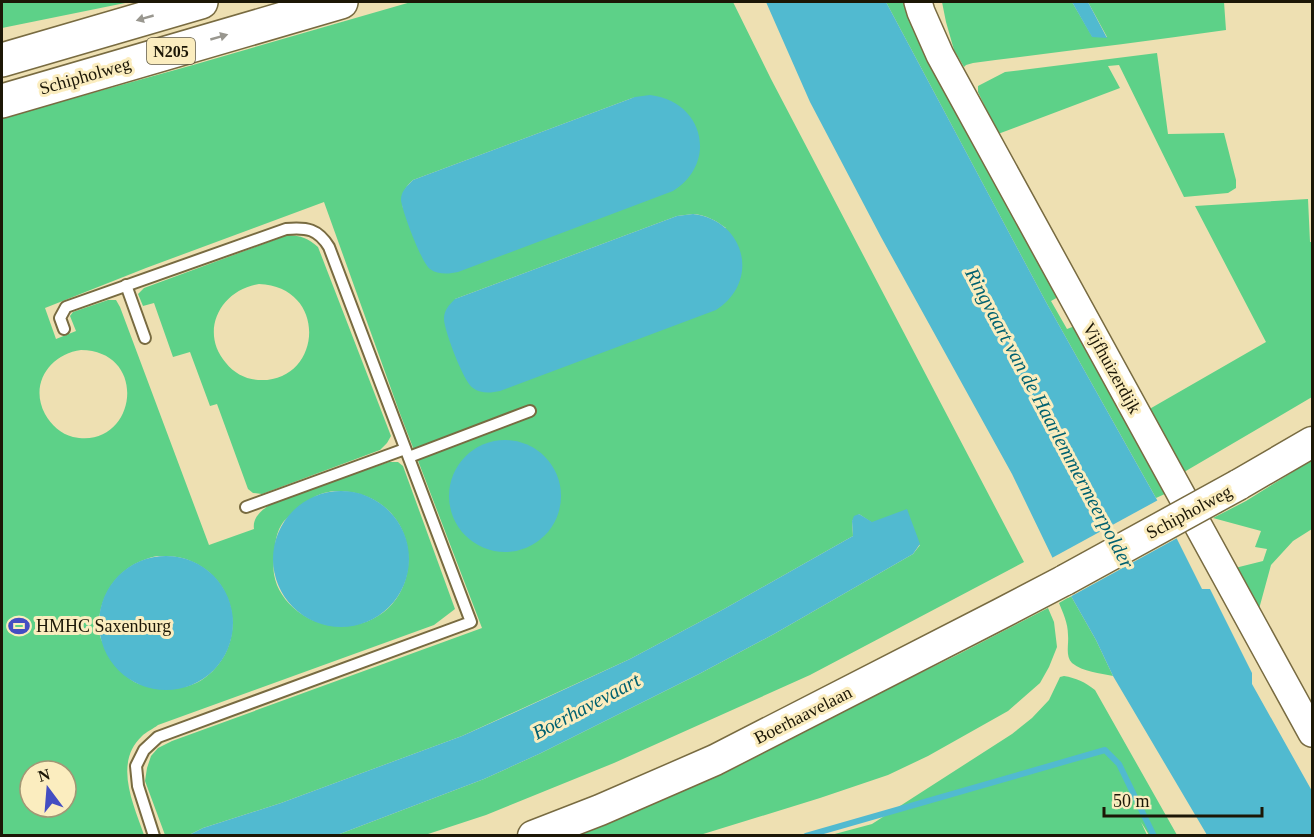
<svg xmlns="http://www.w3.org/2000/svg" width="1314" height="837" viewBox="0 0 1314 837" font-family="Georgia,serif">
<rect width="100%" height="100%" fill="#eee0b2"/>
<g fill="#5dd188" fill-rule="evenodd">
<path d="M2 2H130L2 28Z"/>
<path d="M411 2H733L771 79 1024 562 810 675 614 763 486 815 425 835H337L484 779 541 753 699 674 774 634 913 554 920 545 871 522 859 514 852 521 853 536 724 609 630 659 462 736 281 803 203 828 189 835H165L145 781 147 768 151 756 158 748 172 741 482 628 399 411 324 202 146 268 45 308 56 339 76 331 70 316 73 312 108 300H116L120 307 209 545 254 529C252 516 264 509 273 502L389 462H398L403 466 455 609 434 625 158 725C153 729 146 732 142 736 113 763 134 805 144 835H2V118L193 65ZM635 97 403 208C401 196 403 189 413 180ZM693 214C706 215 715 220 726 228L455 299 677 216ZM81 350C151 351 136 451 73 437 61 434 51 425 45 414 29 384 50 354 81 350ZM334 491C430 489 432 620 346 626 315 629 279 606 274 574 273 568 274 562 274 556 275 544 276 531 284 521 288 517 294 513 298 510 312 498 315 494 334 491ZM157 556C170 556 181 556 193 562 233 580 245 631 218 665 211 674 200 683 188 686 182 688 173 686 166 686 157 686 147 687 139 684 126 679 121 670 114 659 109 652 102 644 100 636 98 629 98 620 100 613 106 583 127 562 157 556ZM30 771H66V807H30Z"/>
<path d="M886 2H903L913 25 1060 296 1051 301 1067 329 1075 326 1167 493 1156 498 1046 302Z"/>
<path d="M942 2H1072L1092 36 1107 37 1088 2H1224L1226 30C1142 42 1058 52 973 63L966 65 964 67 954 50 946 22Z"/>
<path d="M1157 53 1168 134 1224 133 1236 180V188L1228 193 1184 197 1119 65 1108 66 1120 88 998 134 978 92V86L1005 72Z"/>
<path d="M1308 199 1310 242H1312V397L1179 475 1146 411 1266 342 1195 206Z"/>
<path d="M288 235C301 236 308 238 318 247L391 436 387 443 380 450 262 494 253 493 248 489 217 404 210 406 190 352 173 357 154 303 143 306 138 294 144 288ZM259 284C330 287 322 384 258 380 245 379 234 373 226 363 199 332 220 290 259 284Z"/>
<path d="M1312 460V529L1293 541 1271 565 1259 609 1235 568 1263 561 1267 549 1255 547 1261 531 1213 518 1246 501Z"/>
<path d="M1071 596 1096 640 1113 676C1100 673 1083 672 1072 663 1065 656 1069 644 1068 635 1068 623 1063 613 1059 603Z"/>
<path d="M1048 608 1054 622 1057 647 1049 667 1040 683 1008 711 928 756 888 775 820 798 700 835 565 836 686 788 957 655Z"/>
<path d="M1064 676C1076 678 1085 682 1095 690L1177 835H1149L1141 822 1147 835H831L872 824 1012 734 1032 718 1049 700 1060 677Z"/>
</g>
<g fill="#51bad0">
<path d="M766 2H886L1046 302 1161 507 1202 589H1210L1252 673V684L1312 791V835H1207L1113 676 1096 640 1071 596 1012 474 881 237 810 102Z"/>
<path d="M1072 2H1088L1107 38 1092 37Z"/>
<path d="M650 95C703 101 719 162 673 191L458 272C449 274 438 275 430 269 422 264 402 211 401 200 401 191 407 186 413 180L635 97Z"/>
<path d="M693 214C745 220 761 281 716 310L500 391C491 393 481 394 473 388 464 383 444 330 444 319 444 310 449 305 455 299L677 216Z"/>
<circle cx="505" cy="496" r="56"/>
<circle cx="341" cy="559" r="68"/>
<path d="M907 509 920 544 913 554 774 634 699 674 541 753 484 779 337 835H189L203 828 281 803 462 736 520 710 630 659 724 609 853 536 852 521 854 516 859 514 872 522Z"/>
<circle cx="166" cy="623" r="67"/>
</g>
<path fill="#eee0b2" d="M1160 499 1179 537 1068 598 1050 559Z"/>
<g fill="none" stroke-linecap="round" stroke-linejoin="round">
<path stroke="#51bad0" stroke-width="6" d="M806 836 1105 750 1119 764 1154 836"/>
<defs>
<g id="service">
<path d="M126 285 145 338"/>
<path d="M64 329 60 318 66 307 286 229C307 227 318 229 329 247L471 622 158 737 144 750 136 766 138 786 154 836"/>
<path d="M409 457 530 411"/>
<path d="M246 507 405 449"/>
</g>
<path id="tertiary" d="M918 2 921 12 940 55 1312 733"/>
<g id="secondary">
<path d="M1238 485 1312 442"/>
<path d="M533 836 600 810 715 760 1000 614 1065 580"/>
</g>
<g id="trunk">
<path d="M2 60 201 2"/>
<path d="M2 101 341 2"/>
</g>
</defs>
<use href="#service" stroke="#786b41" stroke-width="14"/>
<use href="#tertiary" stroke="#786b41" stroke-width="30"/>
<use href="#secondary" stroke="#786b41" stroke-width="33"/>
<use href="#trunk" stroke="#786b41" stroke-width="36"/>
<use href="#service" stroke="#fff" stroke-width="10"/>
<use href="#tertiary" stroke="#fff" stroke-width="27"/>
<use href="#secondary" stroke="#fff" stroke-width="30"/>
<use href="#trunk" stroke="#fff" stroke-width="33"/>
<defs>
<path id="secondary-bridge" d="M1065 580 1238 485"/>
</defs>
<use href="#secondary-bridge" stroke="#786b41" stroke-width="33" stroke-linecap="butt"/>
<use href="#secondary-bridge" stroke="#fff" stroke-width="30"/>
</g>
<defs><path id="oneway-solid" d="M-6-.8H1V-3.2L6.5 0L1 3.2V.8H-6Z" transform="scale(1.5)"/></defs>
<g fill="#99978f">
<use href="#oneway-solid" transform="translate(145 18) rotate(164)"/>
<use href="#oneway-solid" transform="translate(219 37) rotate(-16)"/>
</g>
<defs>
<symbol id="stadium-bare" viewBox="-9 -9 18 18"><path d="M0-5a6.5 5 0 1 0 0 10a6.5 5 0 1 0 0-10ZM-3.5-1.8h7v3.6h-7Z" fill="#434ec2" stroke="#fbedbf" stroke-width="2.5" paint-order="stroke"/></symbol>
</defs>
<g fill-rule="evenodd">
<use href="#stadium-bare" x="4" y="611" width="30" height="30"/>
</g>
<g text-anchor="middle" stroke-width="6" stroke-linejoin="round" paint-order="stroke">
<rect fill="#fbedbf" stroke="#5f573e" stroke-width="1.5" x="147" y="38" width="48" height="26" rx="4.5"/>
<g font-size="16" font-weight="bold" fill="#1c1706">
<text x="171" y="57">N205</text>
</g>
<g font-size="18" fill="#1c1706" stroke="#fbedbf">
<text transform="translate(85 76) rotate(-16)" y="6">Schipholweg</text>
<text transform="translate(1112 368) rotate(61)" y="6">Vijfhuizerdijk</text>
<text transform="translate(1189 512) rotate(-28)" y="6">Schipholweg</text>
<text transform="translate(803 715) rotate(-27)" y="6">Boerhaavelaan</text>
</g>
<g font-size="18" fill="#1c1706" stroke="#fbedbf" text-anchor="start">
<text x="36" y="632">HMHC Saxenburg</text>
</g>
<g font-size="20" font-style="italic" fill="#006170" stroke="#fbedbf">
<text transform="translate(1050 418) rotate(62)" y="7">Ringvaart van de Haarlemmermeerpolder</text>
<text transform="translate(586 706) rotate(-28)" y="7">Boerhavevaart</text>
</g>
</g>
<rect width="1314" height="837" fill="none" stroke="#1c1706" stroke-width="6"/>
<g transform="translate(48 789) rotate(344)"><circle r="28" fill="#fbedbf" stroke="#a29775" stroke-width="1.5"/>
<path d="M0-4.5L10 22L0 15L-10 22Z" fill="#434ec2"/>
<text y="-9" font-size="16" font-weight="bold" text-anchor="middle" fill="#1c1706">N</text>
</g>
<path d="M1104 807v9h158v-9" fill="none" stroke="#1c1706" stroke-width="3"/>
<text x="1113" y="807" font-size="18" fill="#1c1706" stroke="#fbedbf" stroke-width="4.5" paint-order="stroke">50 m</text>
</svg>
